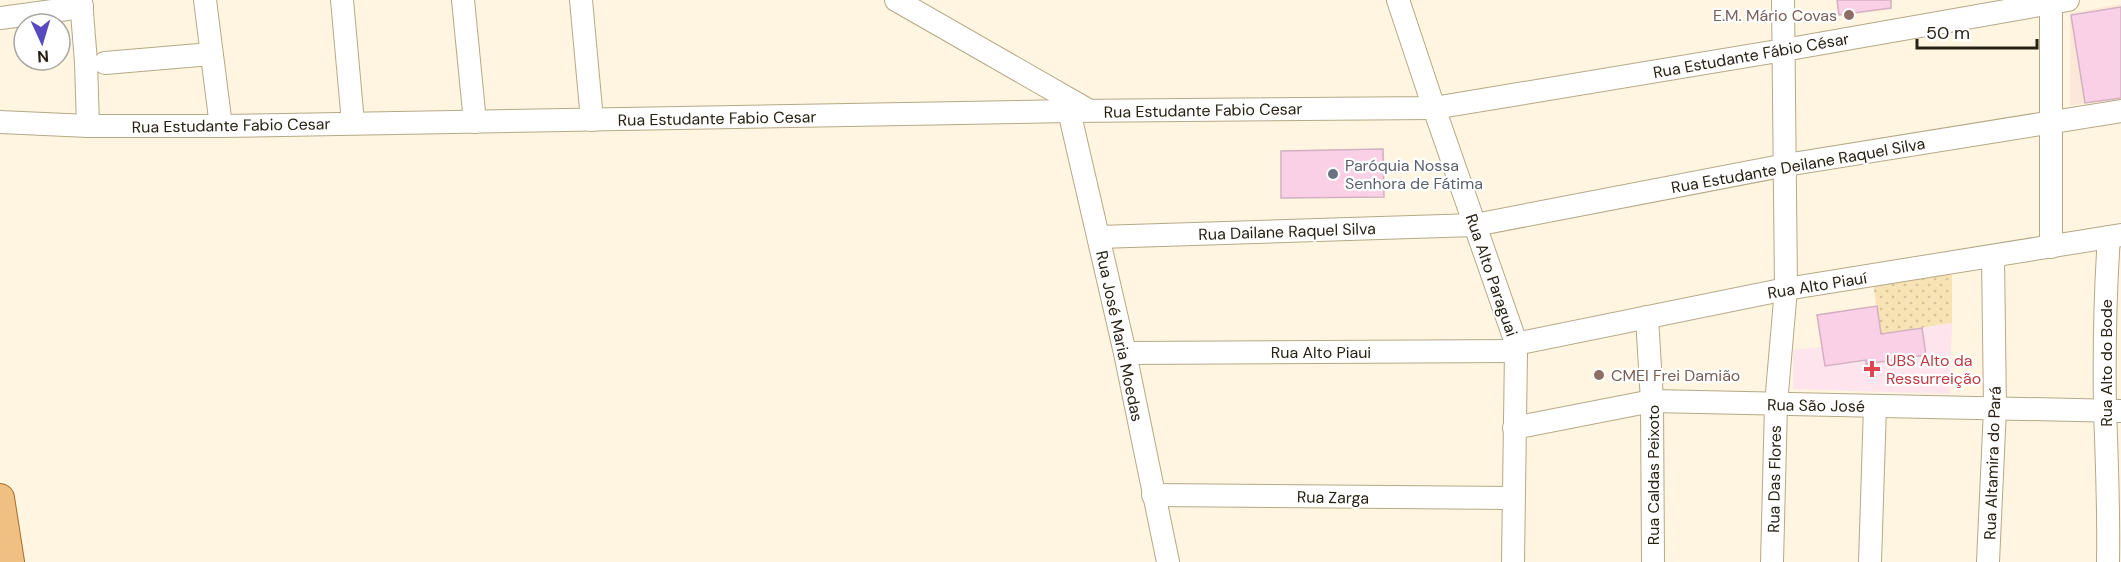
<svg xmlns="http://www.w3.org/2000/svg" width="2121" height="562" viewBox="0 0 2121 562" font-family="'DM Sans',sans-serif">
<defs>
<pattern id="park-dots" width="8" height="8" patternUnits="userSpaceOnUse" patternTransform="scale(1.5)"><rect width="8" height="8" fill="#f8e3b4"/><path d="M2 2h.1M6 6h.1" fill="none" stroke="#d5c29a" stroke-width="1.8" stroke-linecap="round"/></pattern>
</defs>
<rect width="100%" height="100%" fill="#fff5e0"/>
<path fill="#fce8d9" d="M2121 4V97L2070 106V13Z"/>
<path fill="#fee4ec" d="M1817 315 1881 334 1952 323 1950 394 1793 389V350L1822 347Z"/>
<path fill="url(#park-dots)" d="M1952 271V323L1881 334 1873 284Z"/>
<g fill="#f9d0e5" stroke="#d3afc1" stroke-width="1.5">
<path d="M1837 0H1891V8L1839 15Z"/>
<path d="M2121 7V98L2085 103 2071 15Z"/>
<path d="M1383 149 1384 197 1281 198V151Z"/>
<path d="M1877 306 1881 334 1922 328 1926 355 1866 364V360L1825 366 1817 315Z"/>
</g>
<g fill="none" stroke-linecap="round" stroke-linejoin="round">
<defs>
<g id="minor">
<path d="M81 0 86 62 88 126"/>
<path d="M205 0 221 126"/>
<path d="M342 0 353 123"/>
<path d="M463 0 475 122"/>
<path d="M581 0 592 120"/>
<path d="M896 0 1088 110"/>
<path d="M1398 0 1434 108 1515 340 1516 351 1513 562"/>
<path d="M0 18 82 7"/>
<path d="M105 63 211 54"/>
<path d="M1069 111 1125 353 1168 562"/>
<path d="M0 122 88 126H221L1069 111 1434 108 1784 50 2068 0"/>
<path d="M1099 237 1475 225 1786 165 2121 111"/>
<path d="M2051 247V0"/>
<path d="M1647 317 1652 401 1653 562"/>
<path d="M1515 344 1786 289 2121 235"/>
<path d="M1125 353 1516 351"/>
<path d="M1514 428 1652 401 2121 411"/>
<path d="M1153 495 1513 498"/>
<path d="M1772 562 1776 404 1786 289 1783 0"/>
<path d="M1870 562 1875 406"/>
<path d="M1988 562 1995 409 1993 257"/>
<path d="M2108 562C2109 511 2107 462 2105 411 2104 353 2105 295 2109 237"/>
</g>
<path id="major" d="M0 498 10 562"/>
</defs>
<use href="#minor" stroke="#b6a887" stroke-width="24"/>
<use href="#major" stroke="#a26d25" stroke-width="30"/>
<use href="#minor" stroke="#fff" stroke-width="22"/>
<use href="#major" stroke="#efc081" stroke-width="28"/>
</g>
<g fill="#8d6e63" stroke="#fff" stroke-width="2">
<circle cx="1849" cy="15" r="6"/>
<circle cx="1599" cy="375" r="6"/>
</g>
<circle fill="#6b7280" stroke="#fff" stroke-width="2" cx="1333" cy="174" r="6"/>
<path fill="#e0444e" stroke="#fff" stroke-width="2" d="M1869 360h6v6h6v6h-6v6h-6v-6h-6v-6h6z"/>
<g text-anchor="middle" stroke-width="4.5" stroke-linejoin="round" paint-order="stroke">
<g font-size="16" fill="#785e54" stroke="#fff" text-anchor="end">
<text x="1837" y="21">E.M. Mário Covas</text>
<text x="1611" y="381" text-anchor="start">CMEI Frei Damião</text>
</g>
<g font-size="16" fill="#282215" stroke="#fff">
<text transform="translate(1751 55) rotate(-10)" y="6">Rua Estudante Fábio César</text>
<text transform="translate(1203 110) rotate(-1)" y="6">Rua Estudante Fabio Cesar</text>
<text transform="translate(717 118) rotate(-1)" y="6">Rua Estudante Fabio Cesar</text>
<text transform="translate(231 125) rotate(-1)" y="6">Rua Estudante Fabio Cesar</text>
<text transform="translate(1798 165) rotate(-10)" y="6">Rua Estudante Deilane Raquel Silva</text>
<text transform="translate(1287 231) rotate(-2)" y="6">Rua Dailane Raquel Silva</text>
<text transform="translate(1492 275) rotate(71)" y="6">Rua Alto Paraguai</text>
<text transform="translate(1817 285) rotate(-9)" y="6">Rua Alto Piauí</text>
<text transform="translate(1120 336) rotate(78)" y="6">Rua José Maria Moedas</text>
<text x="1321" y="358">Rua Alto Piaui</text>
<text transform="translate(2106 363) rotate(-90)" y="6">Rua Alto do Bode</text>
<text transform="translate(1816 405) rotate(1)" y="6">Rua São José</text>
<text transform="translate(1992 463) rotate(-88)" y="6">Rua Altamira do Pará</text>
<text transform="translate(1653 475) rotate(-90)" y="6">Rua Caldas Peixoto</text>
<text transform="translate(1774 479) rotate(-89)" y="6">Rua Das Flores</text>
<text transform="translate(1333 497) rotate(1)" y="6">Rua Zarga</text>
</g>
<g font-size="16" fill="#5b616d" stroke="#fff" text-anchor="start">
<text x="1345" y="171">Paróquia Nossa<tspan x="1345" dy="18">Senhora de Fátima</tspan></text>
</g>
<g font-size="16" fill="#be3a42" stroke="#fff" text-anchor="start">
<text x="1886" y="366">UBS Alto da<tspan x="1886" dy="18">Ressurreição</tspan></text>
</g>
</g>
<g transform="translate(42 42) rotate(176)"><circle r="28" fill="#ffffff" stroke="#a9a7a1" stroke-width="1.5"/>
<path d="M0-4.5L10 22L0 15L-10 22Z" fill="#5749c0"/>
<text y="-9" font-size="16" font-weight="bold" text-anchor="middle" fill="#282215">N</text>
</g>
<path d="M1917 39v9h120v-9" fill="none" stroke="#282215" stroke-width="3"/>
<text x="1926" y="39" font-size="18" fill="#282215" stroke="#ffffff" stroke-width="4.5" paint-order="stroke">50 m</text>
</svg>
